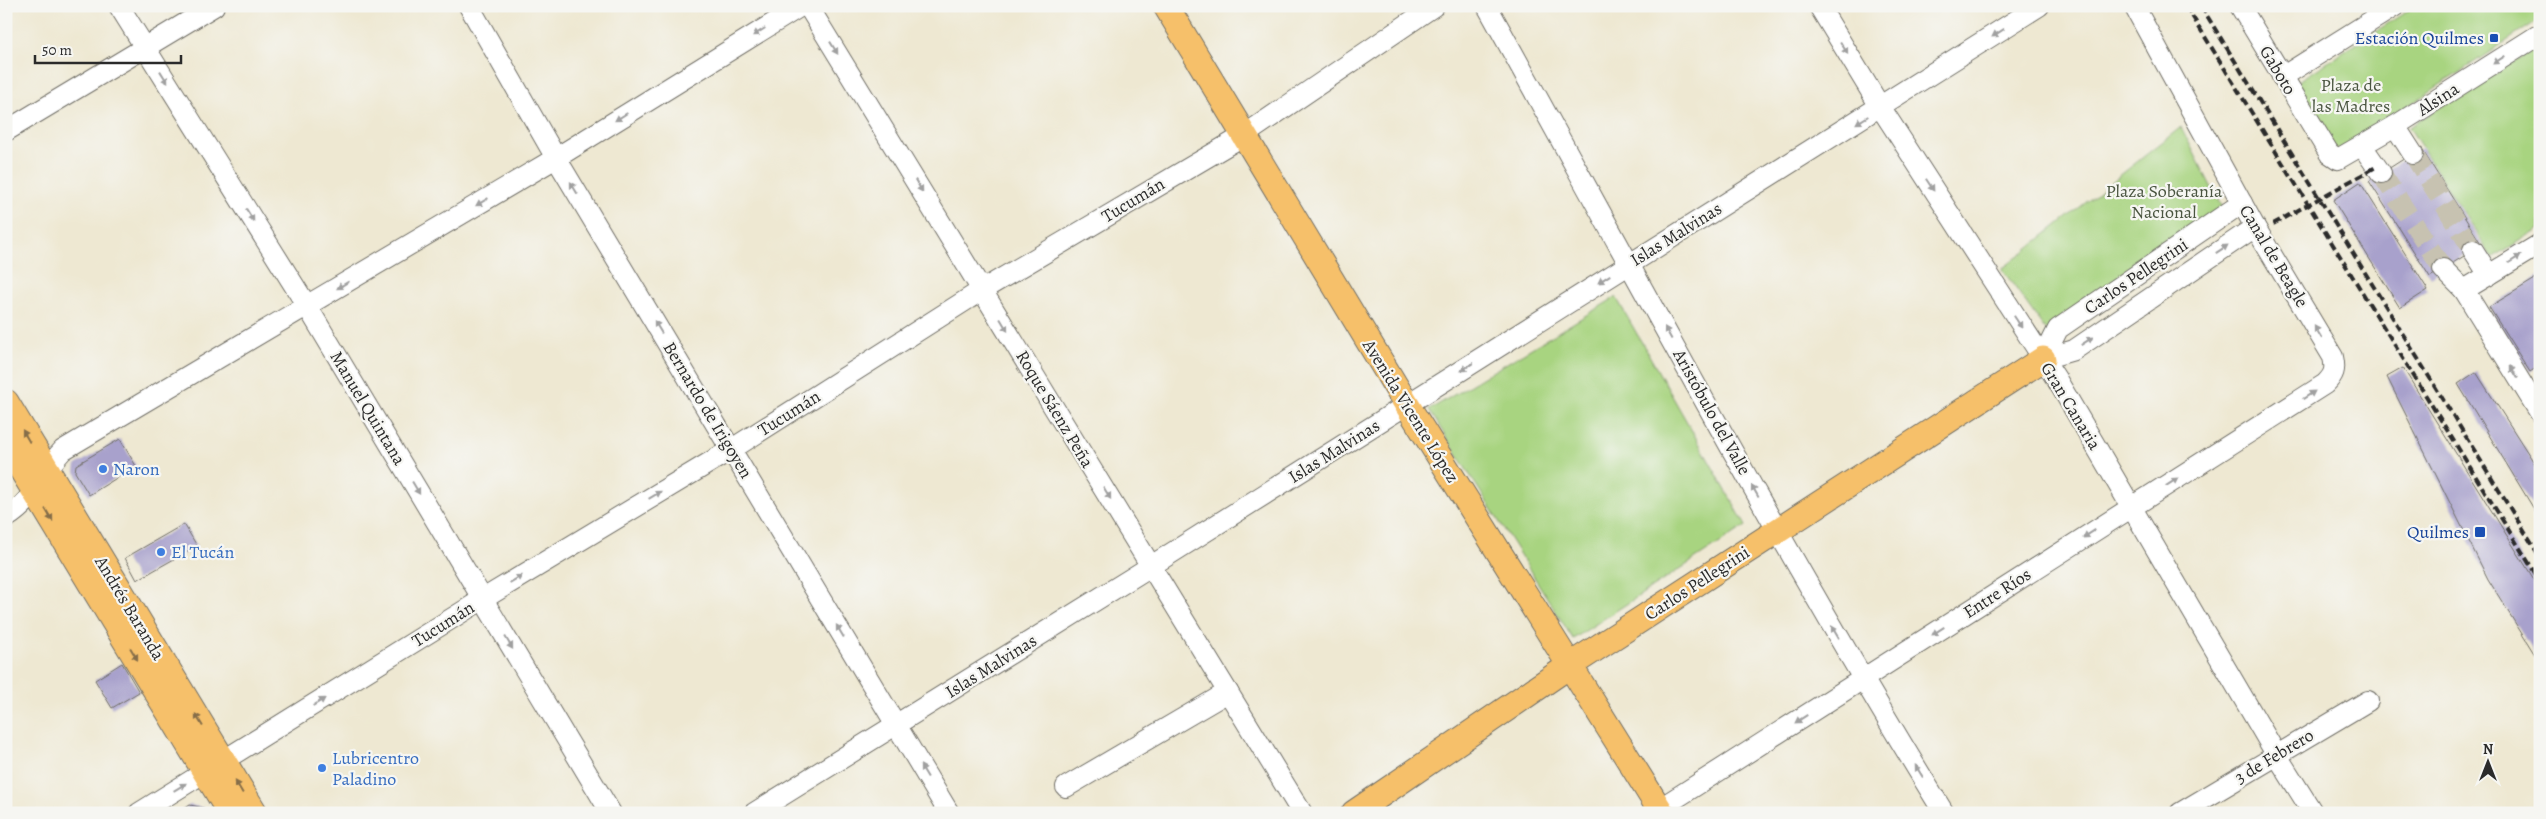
<svg xmlns="http://www.w3.org/2000/svg" width="2546" height="819" viewBox="0 0 2546 819" font-family="Alegreya,serif">
<rect width="100%" height="100%" fill="#f6f6f2"/>
<filter id="ink" filterUnits="userSpaceOnUse"><feTurbulence type="fractalNoise" baseFrequency=".02" numOctaves="2"/><feDisplacementMap in="SourceGraphic" scale="10" xChannelSelector="R" yChannelSelector="G"/><feConvolveMatrix kernelMatrix="1 2 1 2 8 2 1 2 1" color-interpolation-filters="sRGB"/></filter>
<filter id="wash" filterUnits="userSpaceOnUse"><feTurbulence type="fractalNoise" baseFrequency=".0096" numOctaves="4" result="noise"/><feDisplacementMap in="SourceGraphic" scale="20" xChannelSelector="R" yChannelSelector="G"/><feGaussianBlur stdDeviation="1.12" result="paint"/><feColorMatrix in="noise" values="0 0 0 0 0 0 0 0 0 0 0 0 0 0 0 0 0 1.4 0 .05"/><feComposite in="paint" operator="in"/></filter>
<g filter="url(#wash)">
<rect width="100%" height="100%" fill="#eee8d2"/>
<g fill="#a8d480" stroke="#6a8056">
<path d="M2415 6H2534L2540 15V19L2338 152 2291 86Z"/>
<path d="M2540 45V228L2492 258 2409 127Z"/>
<path d="M2181 127 2226 216 2054 342 2002 269Z"/>
<path d="M1616 297 1746 526 1573 639 1429 410Z"/>
</g>
<g id="blocks">
<g fill="#a8a1cc">
<path d="M2421 148 2482 245 2430 277 2369 181Z"/>
<path d="M2360 182 2428 290 2400 308 2333 200Z"/>
<path d="M2540 276V365L2530 372 2489 307Z"/>
<path d="M2403 368 2540 589V663L2488 579 2387 377Z"/>
<path d="M2476 372 2540 472V519L2458 384Z"/>
<path d="M120 439 136 466 89 495 75 472 76 465Z"/>
<path d="M184 524 197 546 137 580 125 558Z"/>
<path d="M122 663 139 692 112 708 95 680Z"/>
<path d="M190 805 204 808 206 813H178Z"/>
</g>
</g>
</g>
<g filter="url(#ink)">
<use href="#blocks" fill-opacity="0" stroke="#6f6d65" stroke-width="1"/>
<g fill="none" stroke-linecap="round" stroke-linejoin="round">
<g stroke="#c7c2b1" stroke-width="20" stroke-dasharray="20 10" stroke-linecap="butt">
<path d="M2413 154 2473 250"/>
<path d="M2381 173 2443 269"/>
</g>
<defs>
<g id="minor">
<path d="M119 6 307 306 611 813"/>
<path d="M469 6 556 158 949 813"/>
<path d="M808 6 1302 813"/>
<path d="M1487 6C1637 277 1782 550 1944 813"/>
<path d="M1819 6 1881 108 2057 380 2276 754 2313 813"/>
<path d="M2240 6 2329 153 2338 159 2395 126 2540 34"/>
<path d="M2282 77 2395 6"/>
<path d="M2395 126 2413 154"/>
<path d="M6 131 214 6"/>
<path d="M2362 146 2381 173"/>
<path d="M2473 250 2489 275"/>
<path d="M2443 269 2464 290 2540 413"/>
<path d="M2464 290 2540 244"/>
<path d="M2043 359 2058 329 2242 203"/>
<path d="M2043 359 2074 350 2255 227"/>
<path d="M6 518C36 500 39 475 63 450L556 158 801 6"/>
<path d="M1066 787 1228 692"/>
<path d="M1659 809 2325 384C2334 375 2336 370 2333 357L2255 227 2134 6"/>
<path d="M139 813 483 599 732 449 982 290 1243 136 1434 6"/>
<path d="M754 813 1151 566 2039 6"/>
<path d="M2180 813 2368 701"/>
</g>
<g id="major">
<path d="M1166 6 1407 405 1662 813"/>
<path d="M6 402 255 813"/>
<path d="M6 444 230 813"/>
<path d="M1354 813 1569 666 2043 359"/>
</g>
</defs>
<use href="#minor" stroke="#6f6d65" stroke-width="22"/>
<use href="#major" stroke="#6f6d65" stroke-width="27"/>
<use href="#minor" stroke="#fff" stroke-width="20"/>
<use href="#major" stroke="#f6c06b" stroke-width="25"/>
<g stroke="#2b2b2b" stroke-width="4" stroke-dasharray="8 4" stroke-linecap="butt">
<path d="M2186 6 2540 581"/>
<path d="M2201 6 2540 557"/>
<path d="M2273 224 2376 167"/>
</g>
</g>
<defs><path id="oneway-solid" d="M-6-.8H1V-3.2L6.5 0L1 3.2V.8H-6Z" transform="scale(1.25)"/></defs>
<g fill="#a0a0a0">
<use href="#oneway-solid" transform="translate(759 32) rotate(148)"/>
<use href="#oneway-solid" transform="translate(1998 33) rotate(147)"/>
<use href="#oneway-solid" transform="translate(834 48) rotate(58)"/>
<use href="#oneway-solid" transform="translate(1844 48) rotate(59)"/>
<use href="#oneway-solid" transform="translate(2499 60) rotate(147)"/>
<use href="#oneway-solid" transform="translate(164 77) rotate(58)"/>
<use href="#oneway-solid" transform="translate(621 117) rotate(148)"/>
<use href="#oneway-solid" transform="translate(1862 120) rotate(148)"/>
<use href="#oneway-solid" transform="translate(1930 185) rotate(57)"/>
<use href="#oneway-solid" transform="translate(919 186) rotate(58)"/>
<use href="#oneway-solid" transform="translate(574 188) rotate(-121)"/>
<use href="#oneway-solid" transform="translate(482 202) rotate(149)"/>
<use href="#oneway-solid" transform="translate(250 215) rotate(58)"/>
<use href="#oneway-solid" transform="translate(2222 249) rotate(-34)"/>
<use href="#oneway-solid" transform="translate(2515 259) rotate(-32)"/>
<use href="#oneway-solid" transform="translate(1604 279) rotate(147)"/>
<use href="#oneway-solid" transform="translate(343 285) rotate(149)"/>
<use href="#oneway-solid" transform="translate(2018 322) rotate(57)"/>
<use href="#oneway-solid" transform="translate(1004 325) rotate(59)"/>
<use href="#oneway-solid" transform="translate(658 327) rotate(-121)"/>
<use href="#oneway-solid" transform="translate(2318 332) rotate(-121)"/>
<use href="#oneway-solid" transform="translate(1668 333) rotate(-119)"/>
<use href="#oneway-solid" transform="translate(2087 341) rotate(-34)"/>
<use href="#oneway-solid" transform="translate(1467 367) rotate(147)"/>
<use href="#oneway-solid" transform="translate(2514 372) rotate(-122)"/>
<use href="#oneway-solid" transform="translate(2309 395) rotate(-33)"/>
<use href="#oneway-solid" transform="translate(2172 482) rotate(-33)"/>
<use href="#oneway-solid" transform="translate(416 488) rotate(59)"/>
<use href="#oneway-solid" transform="translate(1755 491) rotate(-119)"/>
<use href="#oneway-solid" transform="translate(1107 493) rotate(59)"/>
<use href="#oneway-solid" transform="translate(655 495) rotate(-31)"/>
<use href="#oneway-solid" transform="translate(2089 534) rotate(147)"/>
<use href="#oneway-solid" transform="translate(516 579) rotate(-31)"/>
<use href="#oneway-solid" transform="translate(840 631) rotate(-121)"/>
<use href="#oneway-solid" transform="translate(1938 631) rotate(147)"/>
<use href="#oneway-solid" transform="translate(1835 632) rotate(-120)"/>
<use href="#oneway-solid" transform="translate(509 643) rotate(59)"/>
<use href="#oneway-solid" transform="translate(319 702) rotate(-32)"/>
<use href="#oneway-solid" transform="translate(1801 719) rotate(147)"/>
<use href="#oneway-solid" transform="translate(924 771) rotate(-121)"/>
<use href="#oneway-solid" transform="translate(1919 771) rotate(-122)"/>
<use href="#oneway-solid" transform="translate(180 787) rotate(-31)"/>
</g>
<g fill="#866e48">
<use href="#oneway-solid" transform="translate(26 436) rotate(-120)"/>
<use href="#oneway-solid" transform="translate(49 515) rotate(59)"/>
<use href="#oneway-solid" transform="translate(134 654) rotate(59)"/>
<use href="#oneway-solid" transform="translate(199 720) rotate(-121)"/>
<use href="#oneway-solid" transform="translate(239 787) rotate(-121)"/>
</g>
</g>
<g fill="#1a4fb4" stroke="#f6f6f2" stroke-width="2">
<rect x="2489" y="33" width="10" height="10" rx="2.5"/>
<rect x="2474" y="526" width="12" height="12" rx="2.5"/>
</g>
<g fill="#3f7fe0" stroke="#f6f6f2" stroke-width="2">
<circle cx="103" cy="469" r="5"/>
<circle cx="161" cy="552" r="5"/>
<circle cx="322" cy="768" r="5"/>
</g>
<g text-anchor="middle" stroke-width="4.5" stroke-linejoin="round" paint-order="stroke">
<g font-size="18" fill="#164399" stroke="#f6f6f2" text-anchor="end">
<text x="2484" y="44">Estación Quilmes</text>
<text x="2469" y="538">Quilmes</text>
</g>
<g font-size="18" fill="#2b2b2b" stroke="#f6f6f2">
<text transform="translate(2278 70) rotate(59)" y="6">Gaboto</text>
<text transform="translate(2438 99) rotate(-33)" y="6">Alsina</text>
<text transform="translate(1133 200) rotate(-31)" y="6">Tucumán</text>
<text transform="translate(1676 234) rotate(-32)" y="6">Islas Malvinas</text>
<text transform="translate(2274 256) rotate(59)" y="6">Canal de Beagle</text>
<text transform="translate(2136 276) rotate(-34)" y="6">Carlos Pellegrini</text>
<text transform="translate(2071 406) rotate(59)" y="6">Gran Canaria</text>
<text transform="translate(368 408) rotate(59)" y="6">Manuel Quintana</text>
<text transform="translate(1055 409) rotate(59)" y="6">Roque Sáenz Peña</text>
<text transform="translate(708 410) rotate(59)" y="6">Bernardo de Irigoyen</text>
<text transform="translate(1411 411) rotate(58)" y="6">Avenida Vicente López</text>
<text transform="translate(1712 412) rotate(61)" y="6">Aristóbulo del Valle</text>
<text transform="translate(789 413) rotate(-32)" y="6">Tucumán</text>
<text transform="translate(1334 451) rotate(-32)" y="6">Islas Malvinas</text>
<text transform="translate(1697 583) rotate(-33)" y="6">Carlos Pellegrini</text>
<text transform="translate(1997 593) rotate(-33)" y="6">Entre Ríos</text>
<text transform="translate(130 608) rotate(59)" y="6">Andrés Baranda</text>
<text transform="translate(443 624) rotate(-32)" y="6">Tucumán</text>
<text transform="translate(991 666) rotate(-32)" y="6">Islas Malvinas</text>
<text transform="translate(2274 756) rotate(-31)" y="6">3 de Febrero</text>
</g>
<g font-size="18" fill="#4a5540" stroke="#f6f6f2">
<text x="2351" y="91">Plaza de<tspan x="2351" dy="21">las Madres</tspan></text>
<text x="2164" y="197">Plaza Soberanía<tspan x="2164" dy="21">Nacional</tspan></text>
</g>
<g font-size="18" fill="#366cbe" stroke="#f6f6f2" text-anchor="start">
<text x="113" y="475">Naron</text>
<text x="171" y="558">El Tucán</text>
<text x="332" y="764">Lubricentro<tspan x="332" dy="21">Paladino</tspan></text>
</g>
</g>
<rect width="2546" height="819" fill="none" stroke="#f6f6f2" stroke-width="25"/>
<g transform="translate(2488 762)" stroke="#f6f6f2" stroke-width="4" paint-order="stroke">
<path d="M0-4L9 19L0 12L-9 19Z" fill="#2b2b2b"/>
<text y="-8" font-size="14" font-weight="bold" text-anchor="middle" fill="#2b2b2b">N</text>
</g>
<path d="M35 55v8h146v-8" fill="none" stroke="#2b2b2b" stroke-width="2.5"/>
<text x="42" y="55" font-size="15" fill="#2b2b2b" stroke="#f6f6f2" stroke-width="4" paint-order="stroke">50 m</text>
</svg>
